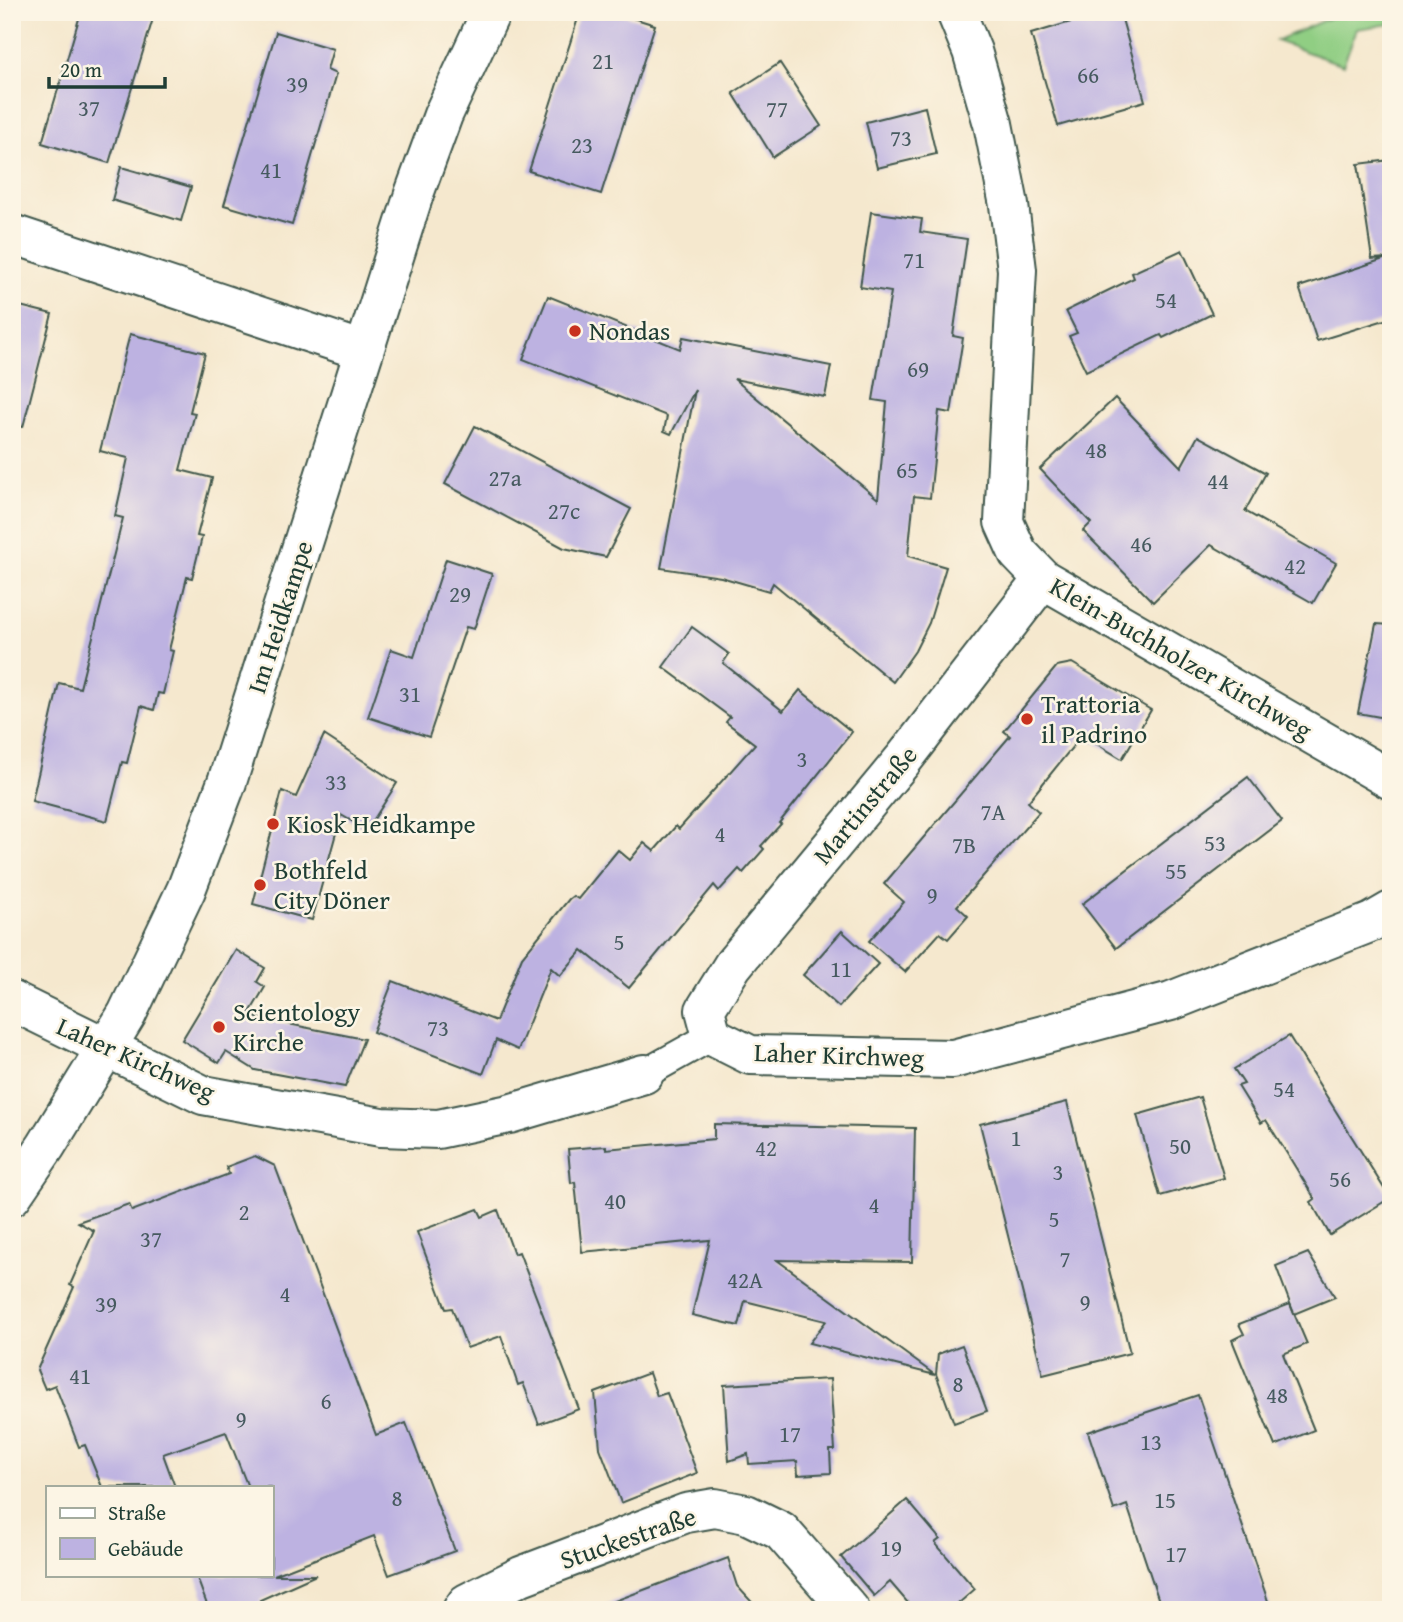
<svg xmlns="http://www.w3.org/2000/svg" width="1403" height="1622" viewBox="0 0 1403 1622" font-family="'Gentium Book Plus',serif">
<rect width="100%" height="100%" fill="#fcf5e5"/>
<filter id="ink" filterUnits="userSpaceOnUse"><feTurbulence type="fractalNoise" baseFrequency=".0143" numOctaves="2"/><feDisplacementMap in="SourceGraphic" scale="14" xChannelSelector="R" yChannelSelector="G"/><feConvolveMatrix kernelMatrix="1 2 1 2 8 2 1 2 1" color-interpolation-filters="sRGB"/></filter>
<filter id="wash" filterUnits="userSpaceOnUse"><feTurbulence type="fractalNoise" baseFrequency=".00686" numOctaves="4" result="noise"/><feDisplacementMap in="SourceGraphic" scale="28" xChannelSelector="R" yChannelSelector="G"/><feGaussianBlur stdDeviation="1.57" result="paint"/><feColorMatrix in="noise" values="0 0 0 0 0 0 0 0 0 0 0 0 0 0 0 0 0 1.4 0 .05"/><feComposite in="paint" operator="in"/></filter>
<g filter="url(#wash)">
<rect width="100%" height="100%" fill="#f5e8ce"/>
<path fill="#90ce83" stroke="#58865c" stroke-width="2" d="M1343 12H1391V24L1357 29 1343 65 1276 41Z"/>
<g id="blocks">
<g fill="#bdb2e1">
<path d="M81 12H155L109 163 42 143Z"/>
<path d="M580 12H614L655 25 601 194 529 171Z"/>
<path d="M1072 12H1120L1145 101 1058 126 1031 34 1074 21Z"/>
<path d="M276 32 333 49 327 70 336 74 292 225 224 205Z"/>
<path d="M780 63 821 126 773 157 733 93Z"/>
<path d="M925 107 936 154 877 168 866 122Z"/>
<path d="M1391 160V318L1317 341 1299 287 1387 258 1372 259 1358 164Z"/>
<path d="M121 167 191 187 181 221 112 200Z"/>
<path d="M871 212 922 219 920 232 967 239 953 336 963 338 951 413 939 411 930 498 914 496 908 556 946 567 929 623 915 651 893 682 773 583 769 591 721 577 661 568 695 390 671 434 664 431 667 416 523 359 548 296 680 349 683 337 831 366 825 397 734 379 878 499 887 402 873 400 891 292 860 287Z"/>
<path d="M1182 250 1212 314 1163 338 1161 335 1086 371 1069 336 1077 333 1066 311 1134 278 1132 273Z"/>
<path d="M12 304 52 314 23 427 12 426Z"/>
<path d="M130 334 205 353 190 412 195 413 180 470 212 478 197 536 202 537 192 578 187 577 169 650 173 651 163 694 158 693 154 710 141 706 127 763 122 762 107 821 32 801 59 683 80 688 123 518 115 516 128 458 100 451Z"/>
<path d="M1115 398 1181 467 1198 436 1266 473 1245 511 1336 563 1313 603 1211 545 1153 602 1083 531 1091 523 1040 469Z"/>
<path d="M475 426 631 509 606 557 564 548 445 484Z"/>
<path d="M446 559 492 574 474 629 466 627 429 737 368 717 391 649 414 657Z"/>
<path d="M1376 624 1391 625V719L1358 713Z"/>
<path d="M692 627 729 654 723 663 783 711 800 690 852 732 779 823 781 824 761 846 764 849 743 873 739 869 719 891 714 885 629 988 582 950 560 976 551 968 518 1050 496 1040 483 1074 373 1032 393 981 496 1021 522 957 569 899 573 896 578 899 618 850 630 860 644 843 654 851 676 826 679 829 755 744 726 722 730 717 663 667Z"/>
<path d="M1072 663 1151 710 1122 759 1082 735 1028 802 1039 812 957 906 968 916 948 939 940 933 905 972 869 941 904 902 884 884 1010 736 1004 731 1057 666Z"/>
<path d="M324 735 397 783 367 830 341 815 312 920 253 904 282 791 296 797Z"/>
<path d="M1248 777 1282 821 1116 948 1082 904Z"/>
<path d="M842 931 878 964 839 1007 803 975Z"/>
<path d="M236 950 265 968 257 982 265 987 248 1016 364 1039 345 1087 255 1070 226 1052 219 1063 182 1040Z"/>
<path d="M1289 1036 1390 1198 1330 1235 1311 1202 1315 1199 1291 1160 1266 1120 1261 1123 1238 1086 1244 1084 1234 1069Z"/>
<path d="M1200 1097 1224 1178 1160 1196 1137 1115Z"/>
<path d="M1067 1102 1130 1353 1043 1375 980 1124Z"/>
<path d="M714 1124 915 1128 912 1262 777 1260 935 1375 809 1343 826 1321 745 1301 739 1326 692 1315 710 1240 582 1252 575 1182 571 1183 568 1149 606 1146V1149L714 1139Z"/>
<path d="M255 1156 275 1166 376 1435 406 1423 455 1551 389 1575 374 1536 274 1575H316L260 1600 264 1610H209L196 1575H271V1487H248L226 1432 163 1454 175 1487H102L85 1445 79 1447 55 1385 45 1389 37 1370 74 1287 70 1285 94 1231 78 1222 129 1204 132 1211 229 1174 226 1167Z"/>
<path d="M478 1209 482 1217 498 1210 514 1254 519 1252 579 1409 539 1424 523 1383 518 1385 501 1336 467 1348 452 1308 446 1309 417 1232Z"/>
<path d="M1308 1253 1335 1297 1294 1314 1276 1266Z"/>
<path d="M1290 1304 1307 1344 1283 1354 1314 1430 1275 1446 1232 1340 1244 1334 1239 1324Z"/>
<path d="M962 1345 987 1411 954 1423 936 1374 938 1354Z"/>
<path d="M649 1373 657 1396 667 1393 697 1473 621 1503 600 1448 595 1393Z"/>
<path d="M830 1379 835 1450H830L831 1473 798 1475 797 1461 749 1464 748 1454 729 1461 724 1385Z"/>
<path d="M1198 1395 1271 1610H1162L1127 1505 1114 1510 1088 1432Z"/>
<path d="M907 1500 940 1539 935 1543 975 1589 951 1610H914L890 1582 874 1596 841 1557Z"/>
<path d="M728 1558 737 1586 759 1610H599V1607Z"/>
</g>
</g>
</g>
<g filter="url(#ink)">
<use href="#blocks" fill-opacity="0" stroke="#3f574b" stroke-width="2"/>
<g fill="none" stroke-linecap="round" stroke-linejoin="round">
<defs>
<path id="pedestrian" d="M644 1074 712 1036"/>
<g id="minor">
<path d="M956 12 972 51 993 124 1009 205 1017 270 1004 522 1018 553 1043 579 1391 780"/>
<path d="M12 234 364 351"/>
<path d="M1043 579 903 760 733 965 705 1010 712 1036 750 1055 953 1059 1171 1001 1372 922 1391 911"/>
<path d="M12 1001 203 1095 381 1127 438 1129 509 1114 644 1074"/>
<path d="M462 1610 467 1603 521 1576 621 1538 686 1513 715 1508 746 1514 781 1531 850 1610"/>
</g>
<path id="tertiary" d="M12 1196 46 1146 127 1014 186 890 227 782 414 194 443 115 491 12"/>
</defs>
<use href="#pedestrian" stroke="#3f574b" stroke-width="32"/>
<use href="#minor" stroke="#3f574b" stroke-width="42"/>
<use href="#tertiary" stroke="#3f574b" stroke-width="42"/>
<use href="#pedestrian" stroke="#fff" stroke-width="28"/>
<use href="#minor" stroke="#fff" stroke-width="38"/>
<use href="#tertiary" stroke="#fff" stroke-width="38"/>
</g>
</g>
<g fill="#c8321e" stroke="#fcf5e5" stroke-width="2.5">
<circle cx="575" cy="331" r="7"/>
<circle cx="1027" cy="719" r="7"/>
<circle cx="273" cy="824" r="7"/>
<circle cx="260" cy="885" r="7"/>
<circle cx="219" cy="1027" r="7"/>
</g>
<g text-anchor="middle" stroke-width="5" stroke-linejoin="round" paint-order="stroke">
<g font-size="23" fill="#465a5f">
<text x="603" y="69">21</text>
<text x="1088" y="83">66</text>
<text x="297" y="92">39</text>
<text x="89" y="116">37</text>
<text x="777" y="117">77</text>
<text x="901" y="146">73</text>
<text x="582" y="153">23</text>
<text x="271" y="178">41</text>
<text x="914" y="268">71</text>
<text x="1166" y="308">54</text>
<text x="918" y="377">69</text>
<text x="1096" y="458">48</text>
<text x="907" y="478">65</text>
<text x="505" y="486">27a</text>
<text x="1218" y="489">44</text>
<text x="564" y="519">27c</text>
<text x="1141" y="552">46</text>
<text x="1295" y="574">42</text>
<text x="460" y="602">29</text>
<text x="410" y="702">31</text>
<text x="802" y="767">3</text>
<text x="336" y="790">33</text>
<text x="993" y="820">7A</text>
<text x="720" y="842">4</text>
<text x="1215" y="851">53</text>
<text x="964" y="853">7B</text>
<text x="1176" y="879">55</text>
<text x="932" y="903">9</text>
<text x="619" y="950">5</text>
<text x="841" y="977">11</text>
<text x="438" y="1036">73</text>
<text x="1284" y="1097">54</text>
<text x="1016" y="1146">1</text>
<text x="1180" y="1154">50</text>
<text x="766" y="1156">42</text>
<text x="1058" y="1180">3</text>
<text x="1340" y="1187">56</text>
<text x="615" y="1209">40</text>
<text x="874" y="1213">4</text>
<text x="244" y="1220">2</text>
<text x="1054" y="1227">5</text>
<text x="151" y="1247">37</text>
<text x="1065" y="1267">7</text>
<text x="745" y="1288">42A</text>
<text x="285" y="1302">4</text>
<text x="1085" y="1310">9</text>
<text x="106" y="1312">39</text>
<text x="80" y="1384">41</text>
<text x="958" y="1392">8</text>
<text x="1277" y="1403">48</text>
<text x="326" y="1409">6</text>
<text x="241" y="1427">9</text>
<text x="790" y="1442">17</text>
<text x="1151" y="1450">13</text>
<text x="397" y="1506">8</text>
<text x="1165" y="1508">15</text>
<text x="891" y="1556">19</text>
<text x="1176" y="1562">17</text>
</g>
<g font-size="26" fill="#1f3d34" stroke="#fcf5e5" text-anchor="start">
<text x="589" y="340">Nondas</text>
<text x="1041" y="713">Trattoria<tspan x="1041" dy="30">il Padrino</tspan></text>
<text x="287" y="833">Kiosk Heidkampe</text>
<text x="274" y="879">Bothfeld<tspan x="274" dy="30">City Döner</tspan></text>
<text x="233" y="1021">Scientology<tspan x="233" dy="30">Kirche</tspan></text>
</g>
<g font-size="26" fill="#1f3d34" stroke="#fcf5e5">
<text transform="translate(280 617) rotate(-72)" y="9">Im Heidkampe</text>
<text transform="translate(1181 658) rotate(30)" y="9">Klein-Buchholzer Kirchweg</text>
<text transform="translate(865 805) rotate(-50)" y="9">Martinstraße</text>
<text transform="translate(839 1055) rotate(2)" y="9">Laher Kirchweg</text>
<text transform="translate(136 1059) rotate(24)" y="9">Laher Kirchweg</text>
<text transform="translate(628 1538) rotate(-19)" y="9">Stuckestraße</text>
</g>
</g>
<rect width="1403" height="1622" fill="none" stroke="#fcf5e5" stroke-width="42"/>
<rect x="46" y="1486" width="228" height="91" fill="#fcf5e5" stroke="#a4ab9e" stroke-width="2"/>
<rect x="60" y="1508" width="35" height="10" fill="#ffffff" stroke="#a4ab9e" stroke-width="2"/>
<text x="108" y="1520" font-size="21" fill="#1f3d34">Straße</text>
<rect x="60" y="1538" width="35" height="21" fill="#bdb2e1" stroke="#a4ab9e" stroke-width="2"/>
<text x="108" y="1556" font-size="21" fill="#1f3d34">Gebäude</text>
<path d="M49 77v10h116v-10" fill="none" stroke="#1f3d34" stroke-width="3.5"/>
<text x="60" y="77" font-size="21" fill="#1f3d34" stroke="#fcf5e5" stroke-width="5" paint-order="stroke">20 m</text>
</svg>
